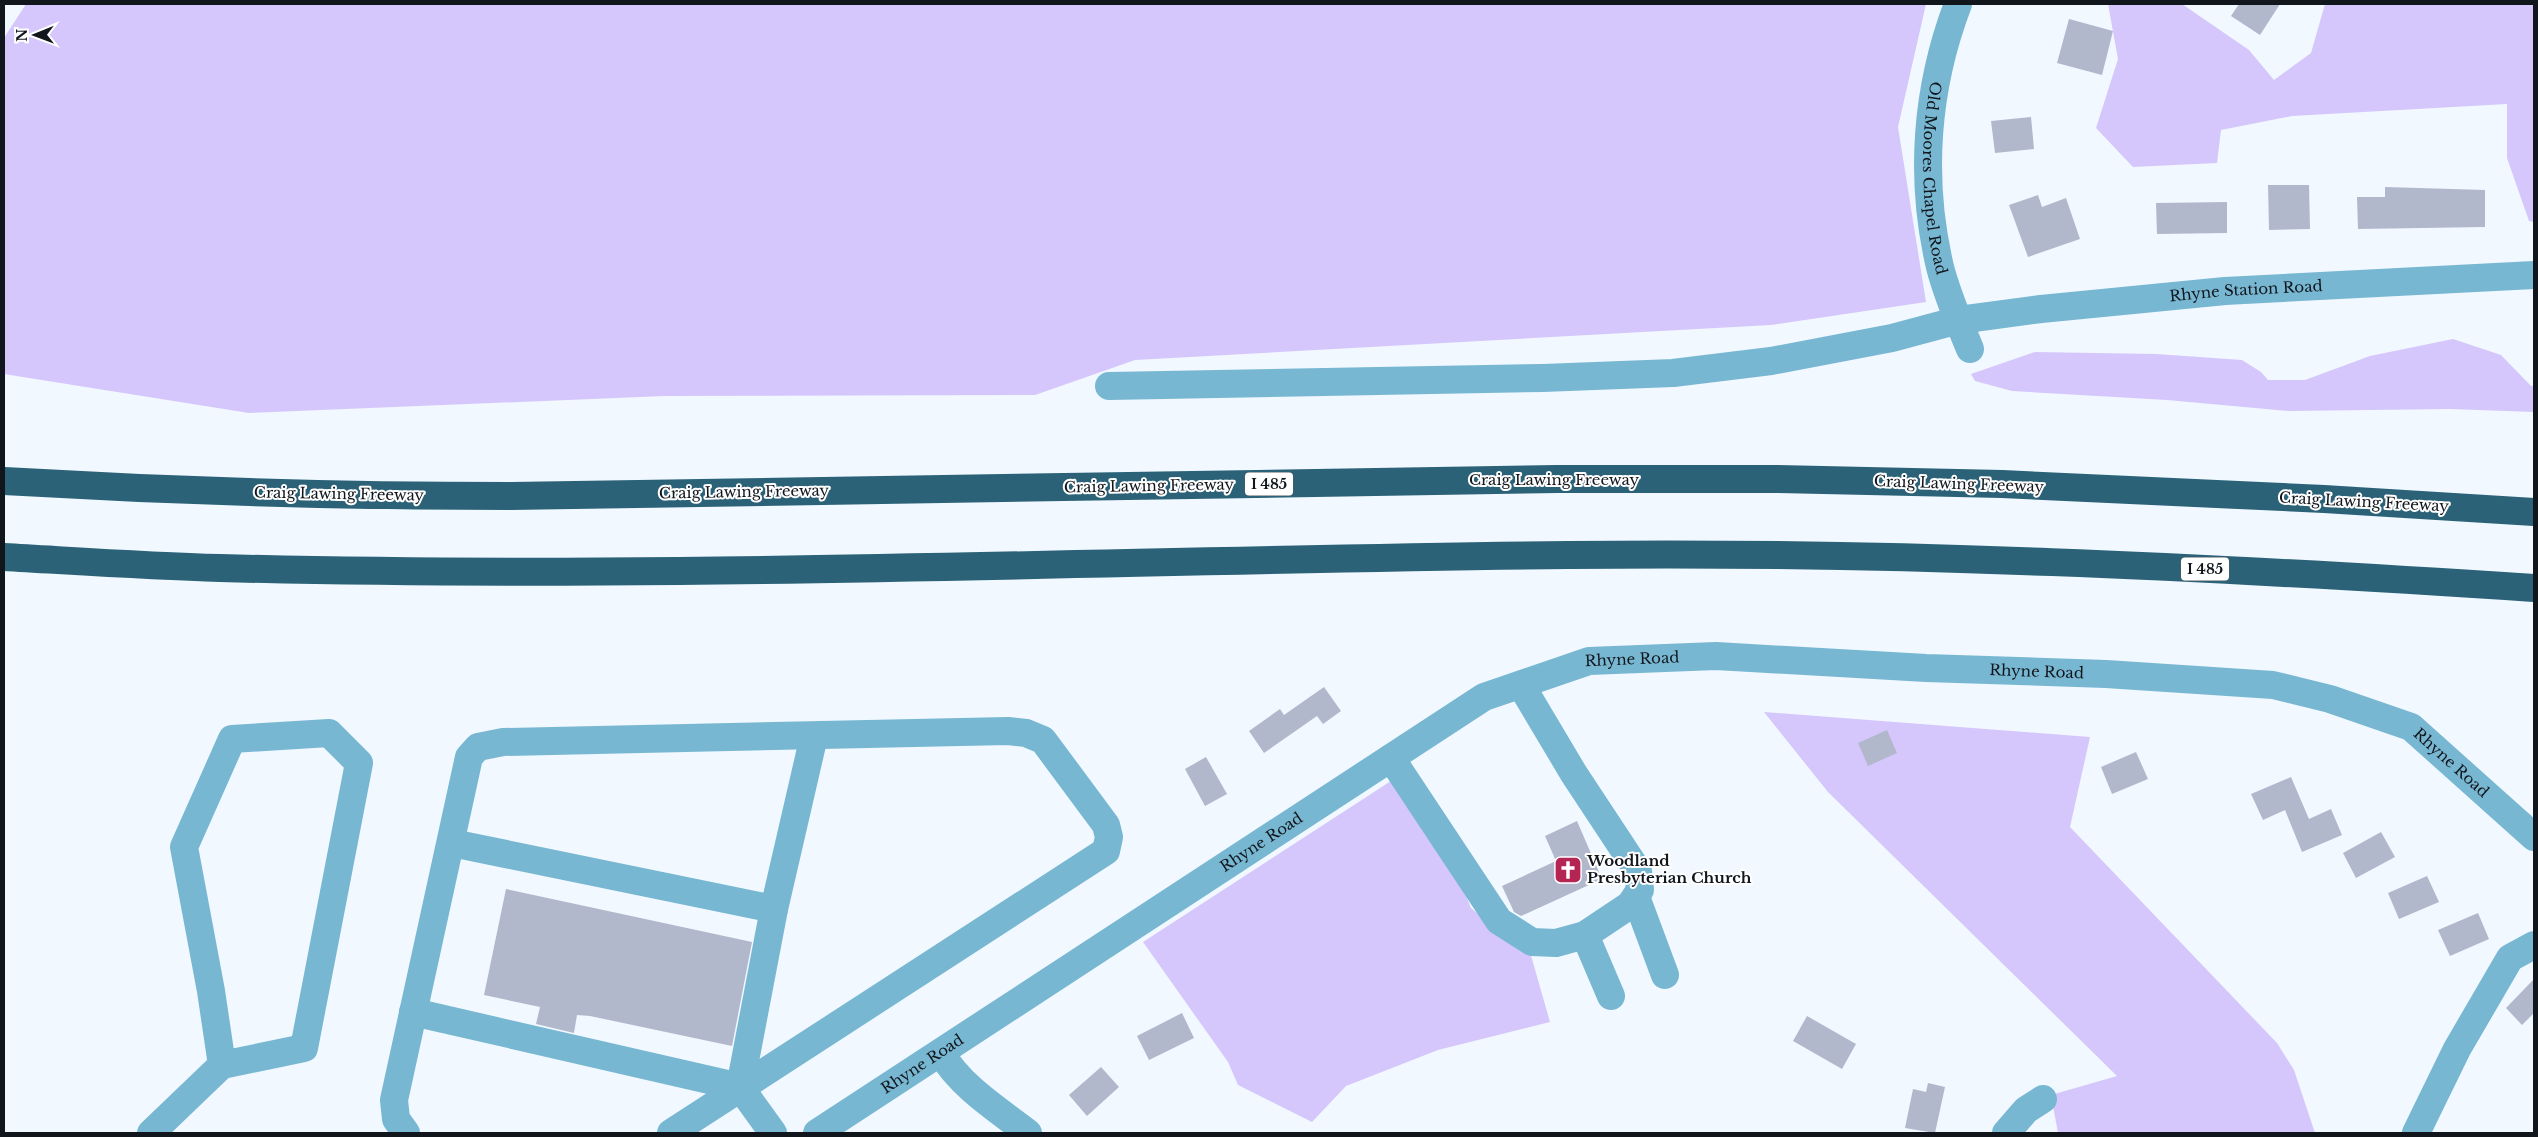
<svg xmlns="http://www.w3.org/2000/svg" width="2538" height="1137" viewBox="0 0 2538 1137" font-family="'Libre Baskerville',serif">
<rect width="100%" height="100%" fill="#f1f8ff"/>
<g fill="#d5c7fc">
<path d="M26 4H1926L1898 127 1926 302 1771 325 1135 360 1035 395 664 396 249 413 4 374V38Z"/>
<path d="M2108 4H2182L2249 50 2274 80 2311 53 2325 4H2534V222L2529 221 2507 158V104L2292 116 2221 130 2217 163 2133 167 2096 128 2118 59Z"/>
<path d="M2453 339 2501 355 2531 386H2534V412L2450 409 2289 411 2167 400 2012 391 1975 381 1971 374 2035 352 2156 354 2242 360 2261 372 2268 380H2305L2370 356Z"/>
<path d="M1764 712 2090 737 2070 827 2277 1043 2294 1070 2315 1133H2058L2051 1095 2117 1076 1828 792Z"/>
<path d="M1394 779 1450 857 1471 908 1499 932 1530 952 1550 1022 1438 1050 1346 1086 1312 1122 1238 1085 1228 1062 1143 942Z"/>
</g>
<g fill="#b2b8cc">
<path d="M2239 4H2280L2260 35 2231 16Z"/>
<path d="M2069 19 2113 31 2102 75 2057 63Z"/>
<path d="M2031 117 2034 149 1995 153 1991 121Z"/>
<path d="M2268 185H2309L2310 229 2269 230Z"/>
<path d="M2385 187 2485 190V227L2358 229 2357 197H2385Z"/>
<path d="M2038 195 2042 207 2066 198 2080 239 2028 257 2009 205Z"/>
<path d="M2227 202V233L2157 234 2156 203Z"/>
<path d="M1324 687 1341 711 1323 724 1317 716 1264 753 1249 731 1280 709 1284 715Z"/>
<path d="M1887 730 1897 753 1868 766 1858 743Z"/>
<path d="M2136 752 2148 779 2112 794 2101 767Z"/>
<path d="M1206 757 1227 794 1205 806 1185 769Z"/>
<path d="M2291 777 2309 819 2331 809 2342 835 2302 852 2285 810 2263 820 2251 794Z"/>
<path d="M1577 821 1602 879 1521 916 1514 912 1502 886 1556 861 1545 836Z"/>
<path d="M2381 832 2395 857 2356 878 2343 853Z"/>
<path d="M2427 876 2439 902 2399 919 2388 893Z"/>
<path d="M506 889 752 942 732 1046 590 1016 577 1015 574 1033 536 1024 540 1007 484 995Z"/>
<path d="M2478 913 2489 939 2450 956 2438 930Z"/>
<path d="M2534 979V1013L2522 1025 2506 1008Z"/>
<path d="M1182 1013 1194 1038 1149 1060 1137 1036Z"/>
<path d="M1807 1016 1856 1044 1842 1069 1793 1041Z"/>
<path d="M1101 1067 1119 1087 1087 1116 1069 1095Z"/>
<path d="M1928 1083 1945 1087 1935 1133 1905 1128 1913 1089 1926 1092Z"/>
</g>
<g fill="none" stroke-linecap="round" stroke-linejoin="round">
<g stroke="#78b7d2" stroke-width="28">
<path id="s1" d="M1958 4C1926 88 1919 178 1940 267 1947 295 1959 322 1970 349"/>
<path id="s2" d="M1109 386 1543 378 1673 373 1771 361 1892 338 1959 320 2041 309 2225 291 2534 275"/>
<path d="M1391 758 1499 921 1532 942 1556 943 1585 935 1630 905 1640 890 1638 871 1574 774 1521 685"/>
<path d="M452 843 774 909 740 1087"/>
<path d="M1636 897 1665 975"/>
<path d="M774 909 814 736"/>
<path d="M1585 935 1611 996"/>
<path d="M413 1012 740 1087 773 1133"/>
<path d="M941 1053C961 1087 997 1109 1028 1133"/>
<path d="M151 1133 222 1065 304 1048 359 763 329 733 232 739 184 847 211 991 222 1065"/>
<path d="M406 1133 396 1119 394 1100 469 757 478 747 503 742 1008 731 1026 733 1043 740 1106 825 1109 837 1106 851 671 1133"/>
<path id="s3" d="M817 1133 1484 697 1589 661 1716 656 1926 668 2106 674 2273 685 2330 699 2411 727 2534 837"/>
<path d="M2006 1133 2026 1110 2043 1099"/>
<path d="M2416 1133 2457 1049 2510 958 2534 945"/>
</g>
<g stroke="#2b6277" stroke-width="28">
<path d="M4 481C173 491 342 496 511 496L1558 479H1775L2002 484 2324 499 2534 512"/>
<path d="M4 557C76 561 148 566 220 568 669 580 1119 560 1568 555 1891 551 2213 567 2534 588"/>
</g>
</g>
<defs>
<symbol id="church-square" viewBox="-11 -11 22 22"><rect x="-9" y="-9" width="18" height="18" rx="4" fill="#b52553" stroke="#fff"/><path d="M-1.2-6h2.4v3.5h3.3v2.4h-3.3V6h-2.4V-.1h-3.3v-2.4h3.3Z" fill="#fff"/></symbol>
</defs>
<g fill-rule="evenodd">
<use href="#church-square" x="1552" y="854" width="32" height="32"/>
</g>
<g text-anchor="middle" stroke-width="4" stroke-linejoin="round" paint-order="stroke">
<g fill="#fff" stroke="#585c60" stroke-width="1">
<rect x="1245" y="472.5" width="48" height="23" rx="4"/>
<rect x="2181" y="557.5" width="48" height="23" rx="4"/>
</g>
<g font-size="14" font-weight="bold" fill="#11161c">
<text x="1269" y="489">I 485</text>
<text x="2205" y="574">I 485</text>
</g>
<g font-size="15" fill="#11161c" stroke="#fff">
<text dy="5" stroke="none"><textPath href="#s1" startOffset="178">Old Moores Chapel Road</textPath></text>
<text dy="5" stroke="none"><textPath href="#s2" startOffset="1144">Rhyne Station Road</textPath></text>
<text x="1554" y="485">Craig Lawing Freeway</text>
<text transform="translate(1959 484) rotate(2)" y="5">Craig Lawing Freeway</text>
<text transform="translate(1149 486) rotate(-1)" y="5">Craig Lawing Freeway</text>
<text transform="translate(744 492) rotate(-1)" y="5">Craig Lawing Freeway</text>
<text transform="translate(339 494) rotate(1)" y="5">Craig Lawing Freeway</text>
<text transform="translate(2364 502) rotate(3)" y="5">Craig Lawing Freeway</text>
<text dy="5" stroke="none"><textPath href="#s3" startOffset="951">Rhyne Road</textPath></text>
<text dy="5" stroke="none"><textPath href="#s3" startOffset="1356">Rhyne Road</textPath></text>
<text dy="5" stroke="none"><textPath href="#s3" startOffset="1791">Rhyne Road</textPath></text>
<text dy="5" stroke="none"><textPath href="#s3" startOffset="531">Rhyne Road</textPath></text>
<text dy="5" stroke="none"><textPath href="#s3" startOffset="126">Rhyne Road</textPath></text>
</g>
<g font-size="15" font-weight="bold" fill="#11161c" stroke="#fff" text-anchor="start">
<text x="1587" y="866">Woodland<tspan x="1587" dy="17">Presbyterian Church</tspan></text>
</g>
</g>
<rect width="2538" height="1137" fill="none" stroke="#11161c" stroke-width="10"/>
<g transform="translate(35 35) rotate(269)" stroke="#ffffff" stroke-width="4" paint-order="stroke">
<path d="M0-4L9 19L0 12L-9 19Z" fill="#11161c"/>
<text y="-8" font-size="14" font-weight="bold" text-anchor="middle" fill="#11161c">N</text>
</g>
</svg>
